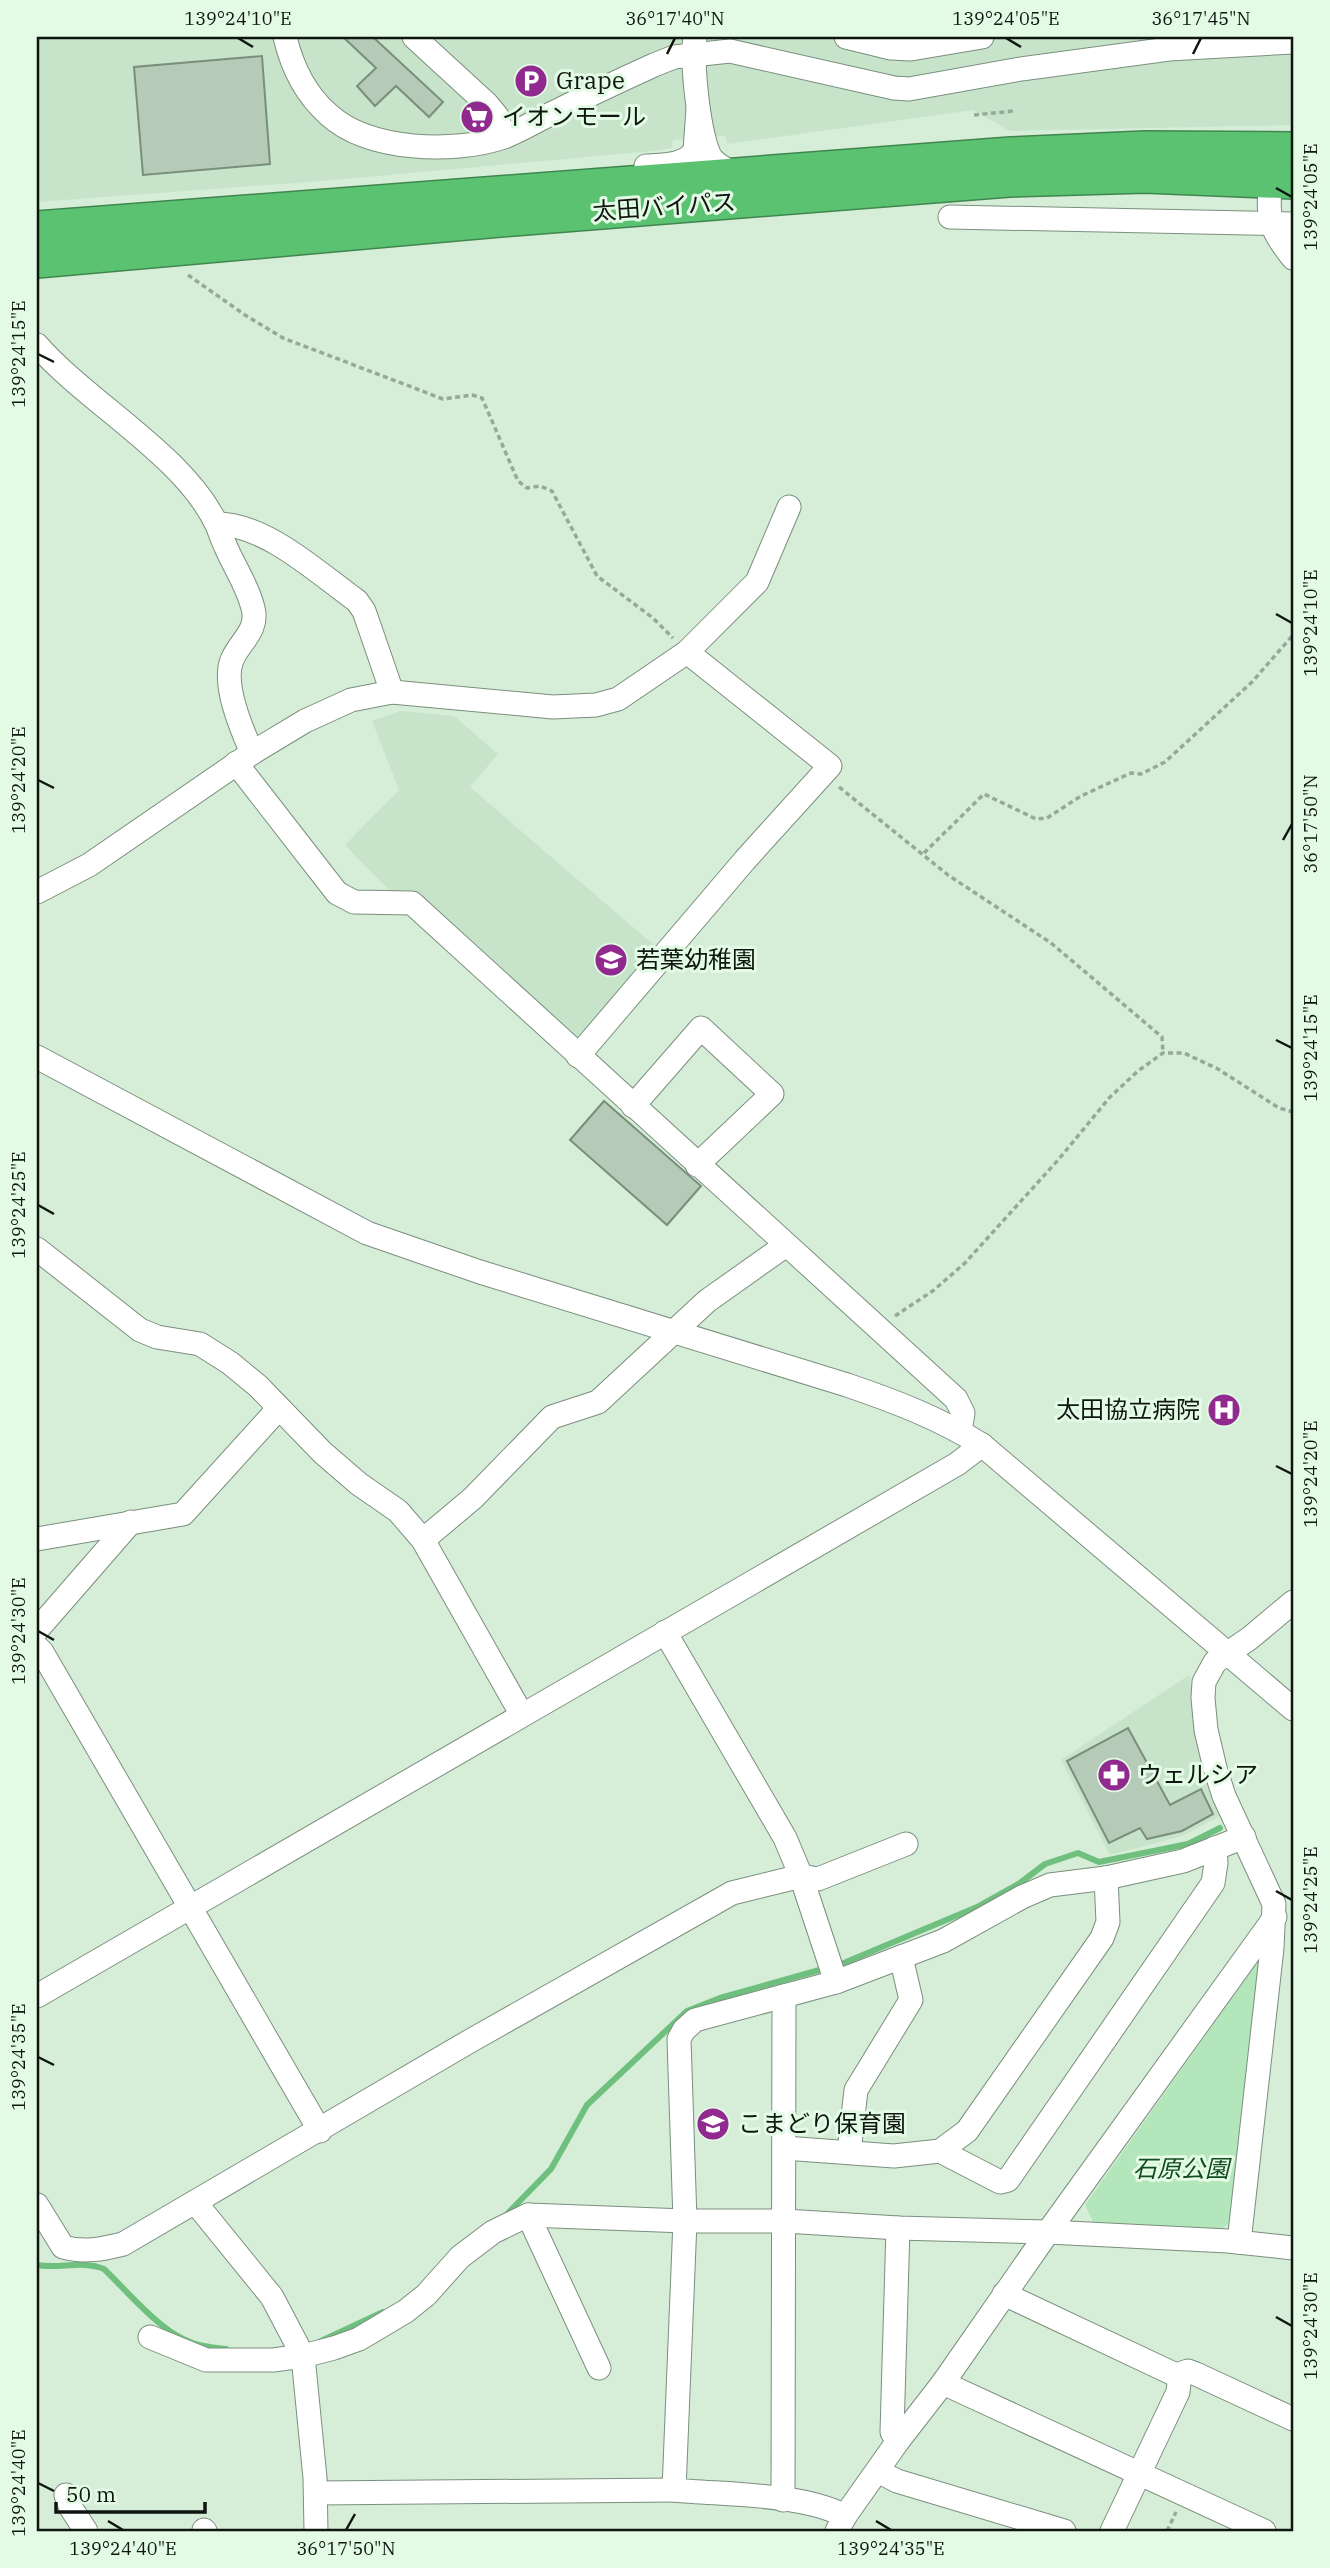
<svg xmlns="http://www.w3.org/2000/svg" width="1330" height="2568" viewBox="0 0 1330 2568" font-family="'IBM Plex Serif','Noto Sans JP',serif">
<rect width="100%" height="100%" fill="#d6edd8"/>
<g fill="#c7e4ca">
<path d="M37 37H1293V125L1010 131 973 110 727 144 725 136 673 140 672 148 653 151 334 180 37 202Z"/>
<path d="M401 711 454 716 498 754 470 787 661 951 578 1046 396 897 345 845 399 790 372 721Z"/>
<path d="M1189 1675 1220 1816 1182 1836 1110 1855 1061 1760Z"/>
</g>
<path fill="#b4e6bb" d="M1266 1950 1232 2220 1222 2229 1093 2222 1085 2205Z"/>
<g fill="none" stroke-linecap="round" stroke-linejoin="round">
<g stroke="#6fc07e" stroke-width="6">
<path d="M839 1965 977 1907 1020 1883 1045 1864 1078 1853 1099 1862 1188 1844 1220 1828"/>
<path d="M508 2213 551 2169 587 2105 687 2011 720 1998 823 1969"/>
<path d="M37 2265C59 2269 83 2260 104 2269 127 2291 155 2325 183 2339 196 2346 212 2348 226 2349"/>
<path d="M321 2341 383 2312"/>
</g>
</g>
<g fill="#b5cbb7" stroke="#798e7b" stroke-width="2">
<path d="M343 37H373L443 102 429 117 396 86 375 106 357 86 376 68Z"/>
<path d="M262 56 270 164 143 175 134 67Z"/>
<path d="M604 1101 701 1186 667 1225 570 1140Z"/>
<path d="M1128 1728 1170 1805 1201 1789 1213 1814 1182 1831 1147 1839 1140 1828 1109 1843 1067 1761Z"/>
</g>
<g fill="none" stroke-linecap="round" stroke-linejoin="round">
<defs>
<g id="minor">
<path d="M285 37C292 67 305 94 329 115 369 151 454 154 504 137 522 130 539 119 557 111 589 95 621 80 654 65L674 57 730 51 894 88 909 89 1021 69 1169 49 1293 42"/>
<path d="M414 37 487 104 497 116 503 137"/>
<path d="M695 37C691 59 699 142 712 159 718 166 727 170 735 174"/>
<path d="M846 37 891 48 911 49 982 37"/>
<path d="M646 166C663 165 686 166 695 150L698 109"/>
<path d="M1271 180C1266 216 1270 230 1293 258"/>
<path d="M950 217 1293 224"/>
<path d="M37 345C88 403 185 456 217 525 220 532 222 539 225 545 234 567 247 584 253 608 259 631 239 642 232 660 222 684 242 730 252 753"/>
<path d="M217 524C266 524 318 573 357 601L364 611 392 692"/>
<path d="M236 763 337 893 354 902 412 903 956 1399 963 1413 960 1431"/>
<path d="M37 892 89 865 252 753 305 721 351 700 392 692 553 707 596 705 618 699 687 652 757 582 789 507"/>
<path d="M578 1056 745 860 830 766 687 652"/>
<path d="M37 1057 367 1233 480 1272 847 1385C894 1401 939 1418 982 1445L1293 1709"/>
<path d="M633 1106 701 1028 772 1094 697 1165"/>
<path d="M37 1249 140 1330 157 1337 200 1344 230 1363 258 1386 323 1453 359 1484 398 1511 423 1540 522 1715"/>
<path d="M37 1539 183 1514 279 1408"/>
<path d="M423 1540 473 1498 552 1417 598 1402 707 1301 786 1245"/>
<path d="M37 1630 131 1522"/>
<path d="M665 1632 785 1838 801 1876 836 1982"/>
<path d="M37 1647 42 1652 320 2131"/>
<path d="M37 1996 957 1464 982 1445"/>
<path d="M784 2148 894 2156 940 2151 967 2131 1102 1938 1108 1922 1106 1878"/>
<path d="M940 2151 1000 2182 1008 2180 1213 1883 1216 1863 1215 1848"/>
<path d="M849 2152 856 2090 911 2000 901 1957"/>
<path d="M195 2202 272 2297 303 2356 315 2478 316 2531"/>
<path d="M37 2205 63 2247C84 2253 103 2249 123 2244L470 2041 732 1893 801 1876 818 1879 906 1844"/>
<path d="M528 2215 599 2368"/>
<path d="M898 2228 892 2432 898 2441"/>
<path d="M1239 2242 1272 1948 1274 1904 1224 1796 1215 1768 1206 1730 1203 1698 1204 1682 1215 1662 1250 1638 1293 1602"/>
<path d="M1004 2294 1176 2375 1179 2383 1178 2392 1112 2531"/>
<path d="M150 2337 206 2360H273L303 2356 334 2348 359 2339 406 2311 426 2295 460 2257 493 2232 528 2215 685 2221H785L898 2228 1048 2232 1228 2241 1293 2248"/>
<path d="M1176 2375 1188 2371 1196 2374 1293 2419"/>
<path d="M943 2383 1264 2531"/>
<path d="M878 2471 897 2481 1064 2531"/>
<path d="M316 2493 674 2490"/>
<path d="M66 2495 71 2508 86 2531"/>
<path d="M783 2500 784 1996"/>
<path d="M845 2516C802 2493 724 2495 674 2490L685 2221 679 2039 684 2030 695 2020 836 1982 943 1941 1022 1897 1050 1885 1106 1878 1183 1861 1244 1837"/>
<path d="M204 2530 205 2531"/>
<path d="M837 2531 845 2516 898 2441 943 2383 1048 2232 1275 1917"/>
</g>
<g id="highway">
<path d="M37 228 1011 154 1145 148 1293 149"/>
<path d="M37 261 513 219 1009 180 1145 176 1293 182"/>
</g>
</defs>
<use href="#minor" stroke="#7a8f7d" stroke-width="25"/>
<use href="#highway" stroke="#40864f" stroke-width="36"/>
<g stroke="#96a898" stroke-width="3.5" stroke-dasharray="5 3.5" stroke-linecap="butt">
<path d="M974 115 1013 111"/>
<path d="M188 275 245 315 283 338 443 399 472 395 482 398 518 481 527 488 540 486 552 491 597 576 653 618 673 638"/>
<path d="M839 787 948 875 1051 943 1162 1037 1163 1053"/>
<path d="M924 853 984 794 1036 819 1047 818 1081 796 1131 773 1141 774 1165 762 1252 682 1293 635"/>
<path d="M895 1316 934 1290 965 1263 1059 1159 1110 1097 1138 1071 1163 1053H1184L1218 1069 1279 1108 1293 1112"/>
<path d="M1167 2531 1176 2512"/>
</g>
<use href="#minor" stroke="#fff" stroke-width="23"/>
<use href="#highway" stroke="#5bc271" stroke-width="33"/>
</g>
<path fill="none" stroke="#0e160f" stroke-width="2.5" d="M238 38 253 47M1006 38 1021 47M667 54 675 38M1193 54 1201 38M1276 188 1292 197M38 354 54 362M1276 614 1292 623M38 780 54 788M1283 840 1292 824M1276 1040 1292 1048M38 1205 54 1214M1276 1466 1292 1474M38 1631 54 1640M1276 1891 1292 1900M38 2057 54 2065M1276 2317 1292 2326M38 2483 54 2491M108 2521 123 2530M876 2521 891 2530M346 2530 355 2514"/>
<defs>
<symbol id="parking-disc" viewBox="-11 -11 22 22"><circle r="9.5" fill="#912a8f" stroke="#e3fae5"/><path d="M-3.5-5.5H1a3.5 3.5 0 0 1 0 7H-1V5.5H-3.5ZM-1-3.4V-.6H.8a1.4 1.4 0 0 0 0-2.8Z" fill="#fff"/></symbol>
<symbol id="supermarket-disc" viewBox="-11 -11 22 22"><circle r="9.5" fill="#912a8f" stroke="#e3fae5"/><path d="M-6-5.5h2.5l.6 2H6L4.5 2H-2.5L-4.4-4H-6ZM-1.5 3.2a1.3 1.3 0 1 0 .1 0ZM3 3.2a1.3 1.3 0 1 0 .1 0Z" fill="#fff"/></symbol>
<symbol id="school-disc" viewBox="-11 -11 22 22"><circle r="9.5" fill="#912a8f" stroke="#e3fae5"/><path d="M0-5L7-2L0 1L-7-2ZM-4 1L0 2.5L4 1V4Q0 6-4 4Z" fill="#fff"/></symbol>
<symbol id="hospital-disc" viewBox="-11 -11 22 22"><circle r="9.5" fill="#912a8f" stroke="#e3fae5"/><path d="M-5-5h3v3.5h4V-5h3V5h-3V1.5h-4V5h-3Z" fill="#fff"/></symbol>
<symbol id="pharmacy-disc" viewBox="-11 -11 22 22"><circle r="9.5" fill="#912a8f" stroke="#e3fae5"/><path d="M-2-6h4v4h4v4h-4v4h-4v-4h-4v-4h4Z" fill="#fff"/></symbol>
</defs>
<g fill-rule="evenodd">
<use href="#parking-disc" x="512" y="62" width="38" height="38"/>
<use href="#supermarket-disc" x="458" y="98" width="38" height="38"/>
<use href="#school-disc" x="592" y="941" width="38" height="38"/>
<use href="#hospital-disc" x="1205" y="1391" width="38" height="38"/>
<use href="#pharmacy-disc" x="1095" y="1756" width="38" height="38"/>
<use href="#school-disc" x="694" y="2105" width="38" height="38"/>
</g>
<g text-anchor="middle" stroke-width="6" stroke-linejoin="round" paint-order="stroke">
<g font-size="24" fill="#0e160f" stroke="#e3fae5" text-anchor="start">
<text x="556" y="89">Grape</text>
<text x="502" y="125">イオンモール</text>
<text x="636" y="968">若葉幼稚園</text>
<text x="1200" y="1418" text-anchor="end">太田協立病院</text>
<text x="1138" y="1783">ウェルシア</text>
<text x="738" y="2132">こまどり保育園</text>
</g>
<g font-size="24" fill="#0e160f" stroke="#e3fae5">
<text transform="translate(664 207) rotate(-4)" y="8">太田バイパス</text>
</g>
<g font-size="24" font-style="italic" fill="#114c21" stroke="#e3fae5">
<text x="1181" y="2177">石原公園</text>
</g>
</g>
<rect width="1330" height="2568" fill="none" stroke="#e3fae5" stroke-width="77"/>
<path d="M56 2502v10h149v-10" fill="none" stroke="#0e160f" stroke-width="3.5"/>
<text x="66" y="2502" font-size="21" fill="#0e160f" stroke="#e3fae5" stroke-width="5" paint-order="stroke">50 m</text>
<rect x="38" y="38" width="1254" height="2492" fill="none" stroke="#0e160f" stroke-width="2.5"/>
<g font-size="18" text-anchor="middle" fill="#0e160f">
<text x="238" y="25">139°24'10"E</text>
<text x="675" y="25">36°17'40"N</text>
<text x="1006" y="25">139°24'05"E</text>
<text x="1201" y="25">36°17'45"N</text>
<text transform="translate(1311 197) rotate(-90)" y="6">139°24'05"E</text>
<text transform="translate(19 354) rotate(-90)" y="6">139°24'15"E</text>
<text transform="translate(1311 623) rotate(-90)" y="6">139°24'10"E</text>
<text transform="translate(19 780) rotate(-90)" y="6">139°24'20"E</text>
<text transform="translate(1311 824) rotate(-90)" y="6">36°17'50"N</text>
<text transform="translate(1311 1048) rotate(-90)" y="6">139°24'15"E</text>
<text transform="translate(19 1205) rotate(-90)" y="6">139°24'25"E</text>
<text transform="translate(1311 1474) rotate(-90)" y="6">139°24'20"E</text>
<text transform="translate(19 1631) rotate(-90)" y="6">139°24'30"E</text>
<text transform="translate(1311 1900) rotate(-90)" y="6">139°24'25"E</text>
<text transform="translate(19 2057) rotate(-90)" y="6">139°24'35"E</text>
<text transform="translate(1311 2326) rotate(-90)" y="6">139°24'30"E</text>
<text transform="translate(19 2483) rotate(-90)" y="6">139°24'40"E</text>
<text x="123" y="2555">139°24'40"E</text>
<text x="346" y="2555">36°17'50"N</text>
<text x="891" y="2555">139°24'35"E</text>
</g>
</svg>
